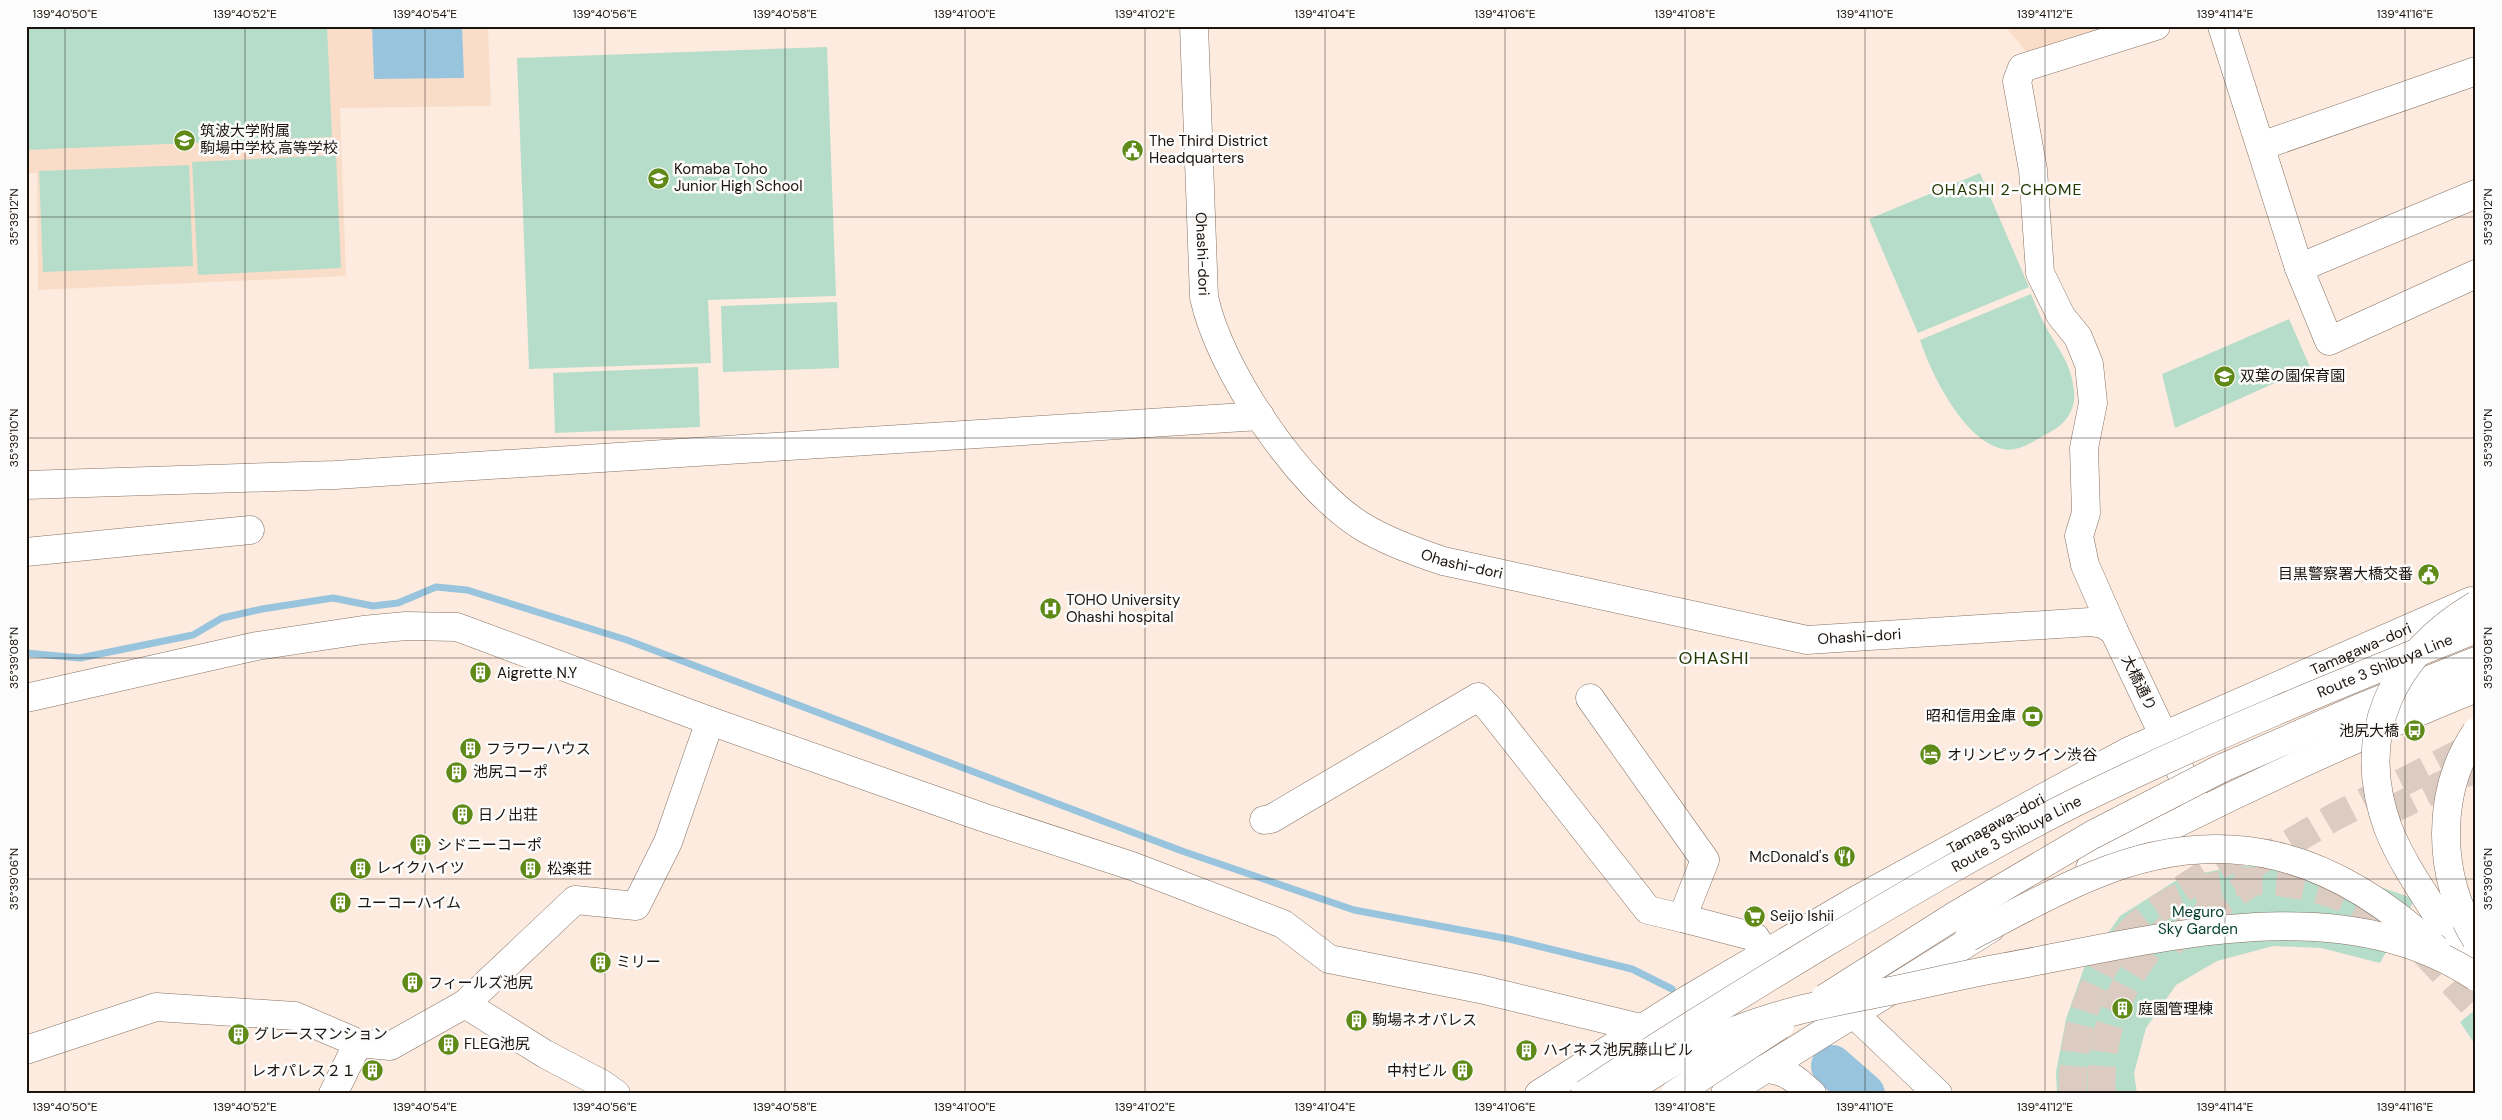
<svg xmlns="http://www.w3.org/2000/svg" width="2502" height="1120" viewBox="0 0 2502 1120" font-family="'DM Sans','Noto Sans JP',sans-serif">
<rect width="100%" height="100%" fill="#fdebdf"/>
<g fill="#faddc9">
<path d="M26 26H488L491 106 340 108 346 276 38 290 37 173H26Z"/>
<path d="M2005 26H2111L2027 53Z"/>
</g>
<g fill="#b6ddca">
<path d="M26 26H327L332 137 26 150Z"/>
<path d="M827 47 836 296 708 300 711 363 529 369 517 58Z"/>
<path d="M336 155 341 268 198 275 192 162Z"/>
<path d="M189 165 193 266 43 272 39 171Z"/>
<path d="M1980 173 2029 287 1918 333 1869 219Z"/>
<path d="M2031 294C2036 306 2041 318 2047 329 2060 352 2071 363 2074 391 2076 408 2067 423 2052 431 2038 438 2019 453 2003 449 1964 441 1931 374 1920 340Z"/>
<path d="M837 302 839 368 723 372 721 306Z"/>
<path d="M2289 319 2310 367 2175 428 2162 374Z"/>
<path d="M698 367 700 427 555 433 553 373Z"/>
<path d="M2308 862 2415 899 2380 963 2321 948 2273 946 2217 961 2176 985 2146 1028 2134 1073 2137 1094H2057L2056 1072 2066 1019 2084 968 2120 916 2180 878 2231 867Z"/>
<path d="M2476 1009V1046L2460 1022Z"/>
</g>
<path fill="#99c4dd" d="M372 26H462L464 78 374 79Z"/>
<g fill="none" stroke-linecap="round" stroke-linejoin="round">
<path stroke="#99c4dd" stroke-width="7" d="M26 653 80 658 193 635 222 618 262 609 333 598 373 606 398 603 436 587 467 590 627 640 1182 851 1354 910 1509 939 1599 961 1632 969 1672 989"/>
<path stroke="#99c4dd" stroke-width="42" d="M1832 1066 1864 1094"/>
<g stroke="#dbcbc0" stroke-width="28" stroke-dasharray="28 14" stroke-linecap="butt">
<path d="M2387 812 2476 768"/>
<path d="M2254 864 2334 817 2476 745"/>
<path d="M2182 889 2251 845"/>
<path d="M2170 943 2202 916 2248 885"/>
<path d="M2424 952 2476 1008"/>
<path d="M2073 1094C2070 1024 2100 945 2161 907 2227 867 2318 876 2381 918"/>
<path d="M2102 1094C2098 1030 2124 972 2169 927"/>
</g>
<defs>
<g id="minor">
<path id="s1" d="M1194 26 1204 297C1219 369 1299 488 1363 527 1388 542 1416 552 1443 561L1807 640 2090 622 2103 624 2114 631"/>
<path d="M2156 26 2022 68 2017 81 2033 170 2040 273 2061 316 2078 337 2089 364 2093 403 2084 448 2086 513 2079 536 2085 565 2114 631 2198 808"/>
<path d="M2222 26 2299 268 2329 341 2476 274"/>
<path d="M2261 146 2476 71"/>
<path d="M2299 268 2476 194"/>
<path d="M26 485 335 475 1260 416"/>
<path d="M26 552 250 530"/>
<path d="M26 698 257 646 363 630 406 626 457 627 710 721 982 817 1132 866 1283 924 1329 959 1480 989 1641 1028"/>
<path d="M1264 820 1271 819 1478 697 1490 709 1648 910 1682 918 1705 860 1590 698"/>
<path d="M1682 918 1755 937 1766 954"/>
<path d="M465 1004 575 900 636 906 668 842 710 721"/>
<path d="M1853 1013 1938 1094"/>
<path d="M26 1050 156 1007 295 1016 358 1043 390 1046 465 1004 545 1054 602 1084 616 1094"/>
<path d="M1764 1069C1785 1069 1797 1080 1812 1094"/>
<path d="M333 1094 358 1043"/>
</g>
<g id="highway">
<path d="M2220 769 2357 709 2476 661"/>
<path d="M2090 868C2216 801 2344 742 2476 688"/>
<path d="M2441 921 2476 973"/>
<path id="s2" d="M1539 1094 1685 1001 1853 902 2129 751 2471 601"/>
<path d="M1725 1094 1991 928"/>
</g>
</defs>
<use href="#minor" stroke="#857264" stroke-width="29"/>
<use href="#highway" stroke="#857264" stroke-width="29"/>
<use href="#minor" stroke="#fff" stroke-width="28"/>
<use href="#highway" stroke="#fff" stroke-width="28"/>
<defs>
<g id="highway-bridge">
<path d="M2476 732C2435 793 2437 877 2476 939"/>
<path d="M2441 921C2422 891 2401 861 2388 828 2354 734 2392 655 2476 605"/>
<path d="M1969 937C2010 916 2050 893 2092 876 2225 820 2334 854 2436 949"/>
<path d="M1825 998 1956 915 2092 835 2220 769"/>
<path id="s3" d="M1585 1094C1663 1042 1744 992 1825 943 1907 894 1990 845 2076 802 2206 738 2341 683 2476 629"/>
<path d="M1621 1094C1659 1071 1697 1045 1739 1029 1787 1010 1839 1001 1890 991 1929 983 1966 974 2005 967 2153 941 2339 885 2476 977"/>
<path d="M1675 1094 1780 1025"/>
</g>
</defs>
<use href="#highway-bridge" stroke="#857264" stroke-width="29" stroke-linecap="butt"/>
<use href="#highway-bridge" stroke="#fff" stroke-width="28"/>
</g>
<path fill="none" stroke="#1b140e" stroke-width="1" stroke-opacity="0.45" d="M65 26V1094M245 26V1094M425 26V1094M605 26V1094M785 26V1094M965 26V1094M1145 26V1094M1325 26V1094M1505 26V1094M1685 26V1094M1865 26V1094M2045 26V1094M2225 26V1094M2405 26V1094M26 217H2476M26 438H2476M26 658H2476M26 879H2476"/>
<defs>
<symbol id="school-disc" viewBox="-11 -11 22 22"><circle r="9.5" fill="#608a18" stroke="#fcfcfc"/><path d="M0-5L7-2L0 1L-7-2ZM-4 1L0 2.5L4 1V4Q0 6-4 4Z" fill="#fff"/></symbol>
<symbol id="civic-disc" viewBox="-11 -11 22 22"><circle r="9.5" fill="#608a18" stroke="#fcfcfc"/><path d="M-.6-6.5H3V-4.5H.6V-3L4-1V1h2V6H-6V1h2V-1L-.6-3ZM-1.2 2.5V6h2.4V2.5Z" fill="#fff"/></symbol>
<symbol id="hospital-disc" viewBox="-11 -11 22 22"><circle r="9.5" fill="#608a18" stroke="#fcfcfc"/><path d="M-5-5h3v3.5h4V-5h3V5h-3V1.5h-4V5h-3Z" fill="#fff"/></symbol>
<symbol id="building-disc" viewBox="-11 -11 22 22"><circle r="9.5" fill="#608a18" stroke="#fcfcfc"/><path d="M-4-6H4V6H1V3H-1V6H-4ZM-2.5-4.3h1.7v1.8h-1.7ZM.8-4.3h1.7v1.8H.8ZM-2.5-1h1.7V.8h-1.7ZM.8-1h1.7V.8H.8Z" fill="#fff"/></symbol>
<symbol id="bank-disc" viewBox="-11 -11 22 22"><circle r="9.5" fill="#608a18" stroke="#fcfcfc"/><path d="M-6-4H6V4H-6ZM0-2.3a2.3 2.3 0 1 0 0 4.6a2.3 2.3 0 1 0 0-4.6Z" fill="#fff"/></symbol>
<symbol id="bus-disc" viewBox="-11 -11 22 22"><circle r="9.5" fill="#608a18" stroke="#fcfcfc"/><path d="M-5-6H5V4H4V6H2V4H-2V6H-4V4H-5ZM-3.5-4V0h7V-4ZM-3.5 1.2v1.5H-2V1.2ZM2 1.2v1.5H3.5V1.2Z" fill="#fff"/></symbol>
<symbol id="hotel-disc" viewBox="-11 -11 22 22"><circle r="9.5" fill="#608a18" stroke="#fcfcfc"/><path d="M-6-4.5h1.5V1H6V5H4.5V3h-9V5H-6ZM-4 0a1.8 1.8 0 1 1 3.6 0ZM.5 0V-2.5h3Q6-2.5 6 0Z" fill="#fff"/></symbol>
<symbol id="restaurant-disc" viewBox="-11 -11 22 22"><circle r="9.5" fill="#608a18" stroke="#fcfcfc"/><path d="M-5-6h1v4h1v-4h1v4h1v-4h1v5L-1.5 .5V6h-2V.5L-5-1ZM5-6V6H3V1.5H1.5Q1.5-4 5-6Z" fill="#fff"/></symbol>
<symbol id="supermarket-disc" viewBox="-11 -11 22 22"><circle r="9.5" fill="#608a18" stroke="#fcfcfc"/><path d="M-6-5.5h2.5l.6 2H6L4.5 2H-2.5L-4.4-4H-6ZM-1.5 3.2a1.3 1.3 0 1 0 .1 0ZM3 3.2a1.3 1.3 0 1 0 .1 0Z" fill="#fff"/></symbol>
</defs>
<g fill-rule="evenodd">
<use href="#school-disc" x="172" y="128" width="25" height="25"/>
<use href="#civic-disc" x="1120" y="138" width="25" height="25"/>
<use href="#school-disc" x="646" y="166" width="25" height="25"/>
<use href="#school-disc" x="2212" y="364" width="25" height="25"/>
<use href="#civic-disc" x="2416" y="562" width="25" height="25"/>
<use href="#hospital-disc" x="1038" y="596" width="25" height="25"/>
<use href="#building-disc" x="468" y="660" width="25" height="25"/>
<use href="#bank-disc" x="2020" y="704" width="25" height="25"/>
<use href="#bus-disc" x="2402" y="718" width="25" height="25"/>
<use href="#building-disc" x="458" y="736" width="25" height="25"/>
<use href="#hotel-disc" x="1918" y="742" width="25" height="25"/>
<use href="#building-disc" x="444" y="760" width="25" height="25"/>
<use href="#building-disc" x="450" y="802" width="25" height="25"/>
<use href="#building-disc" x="408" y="832" width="25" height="25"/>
<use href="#restaurant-disc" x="1832" y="844" width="25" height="25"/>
<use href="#building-disc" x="348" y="856" width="25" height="25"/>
<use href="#building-disc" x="518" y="856" width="25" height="25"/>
<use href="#building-disc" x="328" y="890" width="25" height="25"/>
<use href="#supermarket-disc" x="1742" y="904" width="25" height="25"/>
<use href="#building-disc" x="588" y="950" width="25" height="25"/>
<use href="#building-disc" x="400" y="970" width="25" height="25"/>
<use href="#building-disc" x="2110" y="996" width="25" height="25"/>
<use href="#building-disc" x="1344" y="1008" width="25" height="25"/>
<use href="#building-disc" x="226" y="1022" width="25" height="25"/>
<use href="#building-disc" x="436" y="1032" width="25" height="25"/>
<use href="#building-disc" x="1514" y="1038" width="25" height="25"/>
<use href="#building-disc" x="360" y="1058" width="25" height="25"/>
<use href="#building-disc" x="1450" y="1058" width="25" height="25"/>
</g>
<g text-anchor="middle" stroke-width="5" stroke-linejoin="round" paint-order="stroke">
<g font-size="15" fill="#1b140e" stroke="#fcfcfc" text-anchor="start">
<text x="200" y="136">筑波大学附属<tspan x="200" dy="17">駒場中学校,高等学校</tspan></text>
<text x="1149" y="146">The Third District<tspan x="1149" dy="17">Headquarters</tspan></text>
<text x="674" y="174">Komaba Toho<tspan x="674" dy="17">Junior High School</tspan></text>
<text x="2240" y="381">双葉の園保育園</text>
<text x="2413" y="579" text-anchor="end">目黒警察署大橋交番</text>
<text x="1066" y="605">TOHO University<tspan x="1066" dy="17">Ohashi hospital</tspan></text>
<text x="497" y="678">Aigrette N.Y</text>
<text x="2016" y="721" text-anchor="end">昭和信用金庫</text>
<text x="2399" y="736" text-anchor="end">池尻大橋</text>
<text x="486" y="754">フラワーハウス</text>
<text x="1947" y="760">オリンピックイン渋谷</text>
<text x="473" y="777">池尻コーポ</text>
<text x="478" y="820">日ノ出荘</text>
<text x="437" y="850">シドニーコーポ</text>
<text x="1829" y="862" text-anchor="end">McDonald's</text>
<text x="376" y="873">レイクハイツ</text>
<text x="547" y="874">松楽荘</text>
<text x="357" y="908">ユーコーハイム</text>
<text x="1770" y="921">Seijo Ishii</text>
<text x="616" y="967">ミリー</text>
<text x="428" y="988">フィールズ池尻</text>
<text x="2138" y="1014">庭園管理棟</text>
<text x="1372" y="1025">駒場ネオパレス</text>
<text x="254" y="1039">グレースマンション</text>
<text x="464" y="1049">FLEG池尻</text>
<text x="1543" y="1055">ハイネス池尻藤山ビル</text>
<text x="356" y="1076" text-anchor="end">レオパレス２１</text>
<text x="1447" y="1076" text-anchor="end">中村ビル</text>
</g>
<g font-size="15" fill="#1b140e" stroke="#fcfcfc">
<text dy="5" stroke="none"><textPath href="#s1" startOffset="228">Ohashi-dori</textPath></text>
<text dy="5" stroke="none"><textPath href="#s1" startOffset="662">Ohashi-dori</textPath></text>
<text dy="5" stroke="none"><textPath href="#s1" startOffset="1068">Ohashi-dori</textPath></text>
<text dy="5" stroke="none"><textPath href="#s2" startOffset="936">Tamagawa-dori</textPath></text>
<text dy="5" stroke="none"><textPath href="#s3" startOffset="909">Route 3 Shibuya Line</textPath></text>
<text transform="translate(2139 683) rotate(64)" y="5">大橋通り</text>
<text dy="5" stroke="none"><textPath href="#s2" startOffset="531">Tamagawa-dori</textPath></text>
<text dy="5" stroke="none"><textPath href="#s3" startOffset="504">Route 3 Shibuya Line</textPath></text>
</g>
<g font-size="15" fill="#003e2a" stroke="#fcfcfc">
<text x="2198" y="917">Meguro<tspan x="2198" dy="17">Sky Garden</tspan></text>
</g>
<g font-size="16" letter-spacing="1" fill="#233701" stroke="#fcfcfc">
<text x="2007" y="195">OHASHI 2-CHOME</text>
</g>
<g font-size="18" letter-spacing="1" fill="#233701" stroke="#fcfcfc">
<text x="1714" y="664">OHASHI</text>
</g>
</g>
<rect width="2502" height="1120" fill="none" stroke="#fcfcfc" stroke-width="55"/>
<rect x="28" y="28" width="2446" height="1064" fill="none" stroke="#1b140e" stroke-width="2"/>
<g font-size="12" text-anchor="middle" fill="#1b140e">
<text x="65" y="18">139°40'50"E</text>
<text x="245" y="18">139°40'52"E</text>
<text x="425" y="18">139°40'54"E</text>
<text x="605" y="18">139°40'56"E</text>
<text x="785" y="18">139°40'58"E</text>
<text x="965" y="18">139°41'00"E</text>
<text x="1145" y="18">139°41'02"E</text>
<text x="1325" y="18">139°41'04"E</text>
<text x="1505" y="18">139°41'06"E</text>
<text x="1685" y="18">139°41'08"E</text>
<text x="1865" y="18">139°41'10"E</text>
<text x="2045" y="18">139°41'12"E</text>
<text x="2225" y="18">139°41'14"E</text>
<text x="2405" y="18">139°41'16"E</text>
<text transform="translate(14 217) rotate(-90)" y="4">35°39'12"N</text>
<text transform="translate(2488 217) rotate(-90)" y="4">35°39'12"N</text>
<text transform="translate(14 438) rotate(-90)" y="4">35°39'10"N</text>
<text transform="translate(2488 438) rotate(-90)" y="4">35°39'10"N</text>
<text transform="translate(14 658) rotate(-90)" y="4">35°39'08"N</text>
<text transform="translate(2488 658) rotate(-90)" y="4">35°39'08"N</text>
<text transform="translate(14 879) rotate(-90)" y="4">35°39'06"N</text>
<text transform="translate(2488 879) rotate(-90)" y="4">35°39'06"N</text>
<text x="65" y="1111">139°40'50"E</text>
<text x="245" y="1111">139°40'52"E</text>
<text x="425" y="1111">139°40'54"E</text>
<text x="605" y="1111">139°40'56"E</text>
<text x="785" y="1111">139°40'58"E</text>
<text x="965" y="1111">139°41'00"E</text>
<text x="1145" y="1111">139°41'02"E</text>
<text x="1325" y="1111">139°41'04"E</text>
<text x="1505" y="1111">139°41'06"E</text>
<text x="1685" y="1111">139°41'08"E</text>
<text x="1865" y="1111">139°41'10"E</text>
<text x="2045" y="1111">139°41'12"E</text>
<text x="2225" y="1111">139°41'14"E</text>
<text x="2405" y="1111">139°41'16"E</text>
</g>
</svg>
